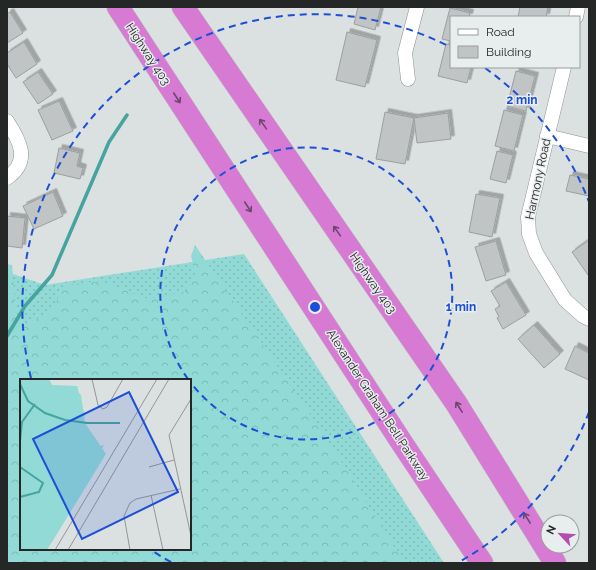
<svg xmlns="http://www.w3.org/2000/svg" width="596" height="570" viewBox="0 0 596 570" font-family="Raleway,sans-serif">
<defs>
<pattern id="grass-dots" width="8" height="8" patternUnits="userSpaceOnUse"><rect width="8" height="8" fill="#91dad5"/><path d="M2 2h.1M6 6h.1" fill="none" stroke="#7dbbb7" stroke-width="1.8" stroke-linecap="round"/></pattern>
<pattern id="forest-crowns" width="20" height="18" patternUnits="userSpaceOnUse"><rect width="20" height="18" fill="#91dad5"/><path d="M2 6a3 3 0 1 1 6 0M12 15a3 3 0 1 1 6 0" fill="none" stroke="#7dbbb7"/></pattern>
<filter id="shadow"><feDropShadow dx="3.5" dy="-3.5" stdDeviation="0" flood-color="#0004"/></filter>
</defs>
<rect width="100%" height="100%" fill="#dbe0e0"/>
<path fill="url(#grass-dots)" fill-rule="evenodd" d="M244 254 444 563H7V272L45 285ZM21 380H190V549H21Z"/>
<path fill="url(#forest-crowns)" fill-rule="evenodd" d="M195 245 335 451 404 563H7V264L12 265 16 314 26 324 51 311 65 285 101 281 148 299 187 291 195 273 191 256ZM21 380H190V549H21Z"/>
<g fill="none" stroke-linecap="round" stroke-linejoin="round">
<path stroke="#46a4a0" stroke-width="3.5" d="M7 336 25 306 52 275 109 142 127 115"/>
</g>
<g fill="#c0c4c4" stroke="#9b9f9f" filter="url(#shadow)">
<path d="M358 7H381L375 30 354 24Z"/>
<path d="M520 7H548L546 17H518Z"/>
<path d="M450 8 470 13 469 17H451V41L442 39Z"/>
<path d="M10 12 23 33 7 43V14Z"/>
<path d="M347 32 377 40 365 87 336 80Z"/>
<path d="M24 42 37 64 16 78 7 64V53Z"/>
<path d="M446 44 451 45V67H471L467 83 438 76Z"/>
<path d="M516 71 535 76 526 111 507 106Z"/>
<path d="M38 72 53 94 38 104 23 82Z"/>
<path d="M59 101 73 131 52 140 38 110Z"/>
<path d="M504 110 523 115 514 151 495 146Z"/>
<path d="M385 112 414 118 405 164 376 159Z"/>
<path d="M448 113 451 139 417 143 414 118Z"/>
<path d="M59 148 80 153 77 166 83 168 80 179 54 173Z"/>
<path d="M497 151 513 155 506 183 490 179Z"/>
<path d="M570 175 589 179V196L566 191Z"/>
<path d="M53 192 63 216 34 229 23 206Z"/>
<path d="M476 194 500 198 492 237 469 232Z"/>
<path d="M7 216 25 218 22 248 7 246Z"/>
<path d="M589 240V275H588L572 252Z"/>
<path d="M496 241 506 275 486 281 475 247Z"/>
<path d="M506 282 526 315 503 329 497 318 499 317 495 309 500 306 491 291Z"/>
<path d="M534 325 560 354 544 368 518 339Z"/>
<path d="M575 346 589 353V380L565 369Z"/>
</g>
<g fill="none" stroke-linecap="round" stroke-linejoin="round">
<defs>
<g id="minor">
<path d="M576 17 578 7"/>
<path d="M564 67 528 217 529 234 536 253 565 300 583 316 589 319"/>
<path d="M408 79 405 53 417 7"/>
<path d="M7 121C20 141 31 161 7 178"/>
<path d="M547 136 589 146"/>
</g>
<g id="motorway">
<path d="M118 7 402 443 482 563"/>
<path d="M183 7 456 403 555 563"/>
</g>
</defs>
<use href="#minor" stroke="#8d9191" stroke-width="15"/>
<use href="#motorway" stroke="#b9baba" stroke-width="23"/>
<use href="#minor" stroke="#fff" stroke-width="14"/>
<use href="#motorway" stroke="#d67ad4" stroke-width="22"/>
</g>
<defs><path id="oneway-shaft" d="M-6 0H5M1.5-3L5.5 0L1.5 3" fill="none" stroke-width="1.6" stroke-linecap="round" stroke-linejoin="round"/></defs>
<g stroke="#6c486c">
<use href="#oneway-shaft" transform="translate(177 98) rotate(57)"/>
<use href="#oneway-shaft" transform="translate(263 124) rotate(-125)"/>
<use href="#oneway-shaft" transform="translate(248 207) rotate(57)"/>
<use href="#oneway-shaft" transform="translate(337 231) rotate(-125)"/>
<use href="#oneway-shaft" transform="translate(459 407) rotate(-122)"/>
<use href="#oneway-shaft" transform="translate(527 518) rotate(-122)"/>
</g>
<g fill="none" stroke="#1d4ed8" stroke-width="2" stroke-dasharray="7 5">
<path d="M188 379A146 146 0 1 1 191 383"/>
<path d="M589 412A293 293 0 0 1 459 562M171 562A293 293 0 0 1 151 550M31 378A293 293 0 0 1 450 47M485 68A293 293 0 0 1 589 202"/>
</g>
<g text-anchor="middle" stroke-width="3" stroke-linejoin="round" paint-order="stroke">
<g font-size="12" fill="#252626" stroke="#e8eded">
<text transform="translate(148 54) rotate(57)" y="4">Highway 403</text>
<text transform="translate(538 179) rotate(-78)" y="4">Harmony Road</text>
<text transform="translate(373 283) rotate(55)" y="4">Highway 403</text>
<text transform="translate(378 405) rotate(57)" y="4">Alexander Graham Bell Parkway</text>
</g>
</g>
<g transform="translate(20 379)">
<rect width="171" height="171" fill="#dbe0e0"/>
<path d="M0 0 58 13 61 16 65 44 86 75 27 171H0Z" fill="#91dad5"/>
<path d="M0 0H29L32 6 57 7 65 37 57 44 66 47 75 68 84 66 41 138 9 147 11 159 0 162V138L17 128 21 117 0 121V117L8 113V109L0 103Z" fill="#91dad5"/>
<path fill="none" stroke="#46a4a0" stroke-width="2" d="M0 5 8 22 25 34 45 41 67 44H100M0 62 2 43 15 25M0 88 23 104 19 113 0 118"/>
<path fill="none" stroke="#929696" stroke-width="1" d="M72 0 78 26 83 30 87 28 103 0M171 20 149 56 171 157M129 88 154 81M131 116 143 171M35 171 137 0M48 171 149 0M110 171 104 137 110 124 116 120 160 110"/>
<path fill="#1d4ed8" fill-opacity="0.15" stroke="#1d4ed8" stroke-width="2" d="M109 13 158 113 62 160 13 60Z"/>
<rect width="171" height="171" fill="none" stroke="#252626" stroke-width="2"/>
</g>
<circle cx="315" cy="307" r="6" fill="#1d4ed8" stroke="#e8eded" stroke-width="2"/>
<g font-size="12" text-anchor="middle" font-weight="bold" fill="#1d4ed8" stroke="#e8eded" stroke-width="3" stroke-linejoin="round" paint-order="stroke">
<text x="522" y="104">2 min</text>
<text x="461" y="311">1 min</text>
</g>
<rect width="596" height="570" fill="none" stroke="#252626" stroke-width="16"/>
<rect x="450" y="16" width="130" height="52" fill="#e8eded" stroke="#9a9d9d"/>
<rect x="458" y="29" width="20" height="6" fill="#ffffff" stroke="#9a9d9d"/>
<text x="486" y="36" font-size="12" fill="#252626">Road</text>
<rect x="458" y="46" width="20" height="12" fill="#c0c4c4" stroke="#9a9d9d"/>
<text x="486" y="56" font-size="12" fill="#252626">Building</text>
<g transform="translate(560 534) rotate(296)"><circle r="19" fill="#e8eded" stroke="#9a9d9d"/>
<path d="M0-3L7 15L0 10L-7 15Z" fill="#b34db2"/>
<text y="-6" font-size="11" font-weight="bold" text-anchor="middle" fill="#252626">N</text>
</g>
</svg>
